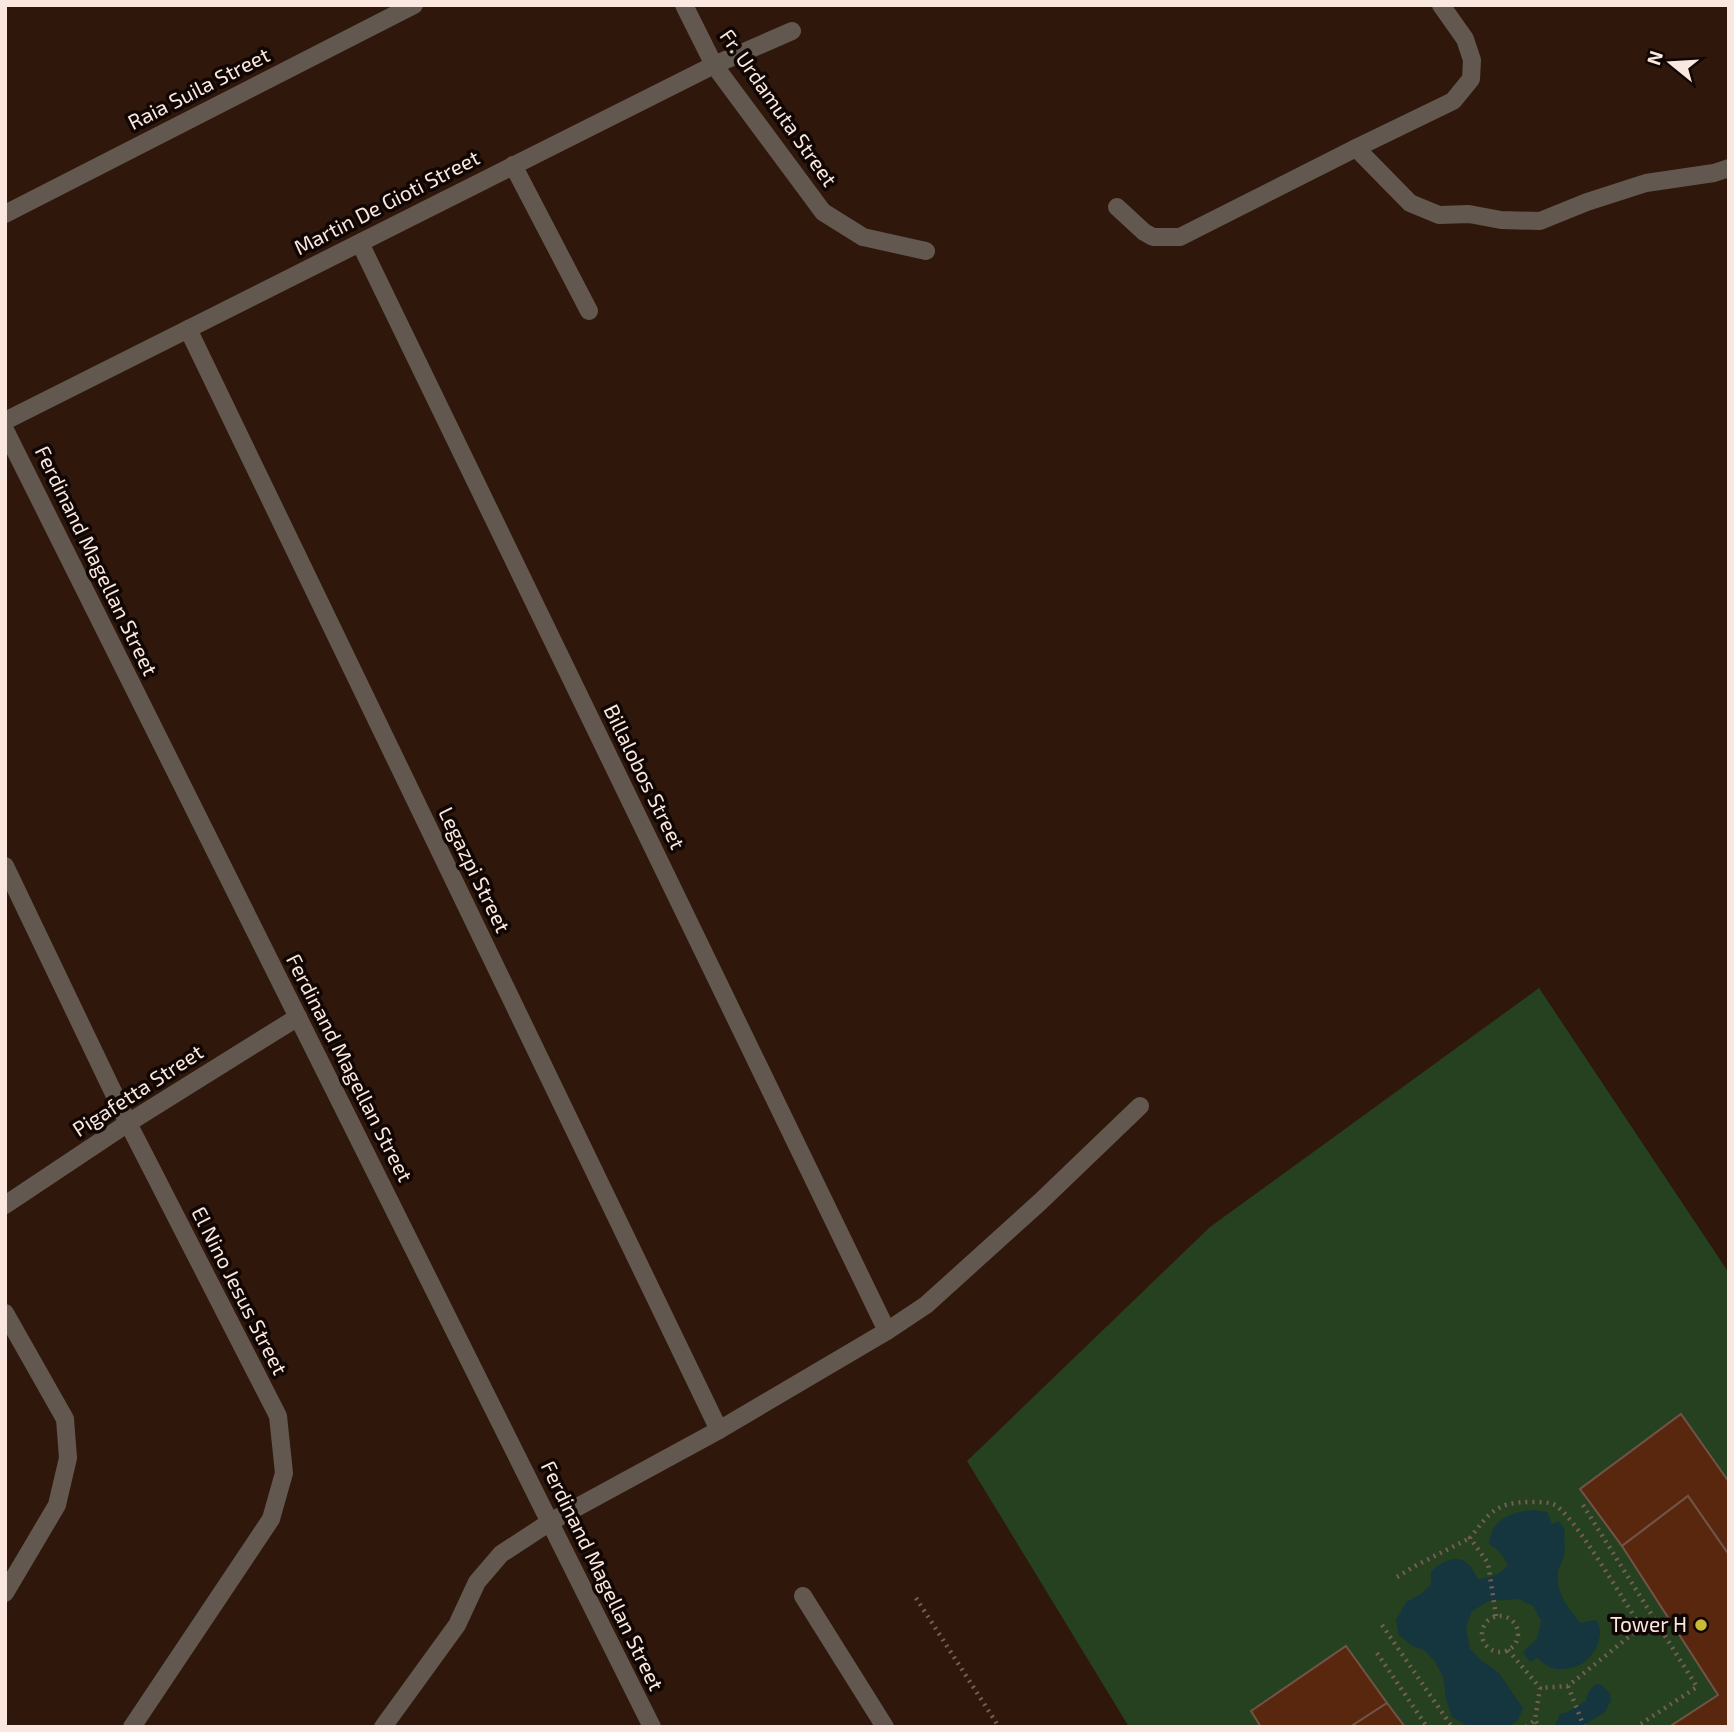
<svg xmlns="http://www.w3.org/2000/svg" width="1734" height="1732" viewBox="0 0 1734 1732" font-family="'Exo 2',sans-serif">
<rect width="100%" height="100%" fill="#2f170b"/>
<path fill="#26411f" d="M1539 988 1729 1273V1727H1129L967 1461 1210 1227Z"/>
<g fill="#15363e">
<path d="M1534 1510 1547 1512 1552 1524 1558 1521 1565 1529C1563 1539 1566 1548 1564 1557 1563 1562 1558 1567 1558 1573 1555 1592 1569 1609 1580 1623L1596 1620C1606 1632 1596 1655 1583 1663 1577 1667 1563 1670 1556 1669 1548 1667 1543 1663 1537 1658L1530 1662 1523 1652 1537 1639 1541 1621 1533 1606 1519 1599 1489 1601 1472 1611 1466 1627 1470 1649 1482 1661 1498 1672 1523 1708 1518 1720 1508 1727H1470L1452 1717 1446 1699 1443 1677 1434 1660 1424 1650 1412 1646 1399 1635 1396 1620 1406 1602 1421 1594 1431 1584V1571C1441 1563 1456 1552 1468 1564 1472 1567 1475 1575 1478 1579 1490 1578 1500 1575 1508 1565L1499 1551 1489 1544C1491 1518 1512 1512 1534 1510Z"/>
<path d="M1596 1684 1602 1685 1610 1694 1611 1700 1605 1712 1581 1727H1557L1555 1725 1560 1714 1568 1712 1586 1701C1587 1692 1590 1689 1596 1684Z"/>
</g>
<g fill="#59270e" stroke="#715447" stroke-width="2">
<path d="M1681 1414 1729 1482V1555L1688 1496 1622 1546 1580 1489Z"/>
<path d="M1688 1496 1729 1555V1727H1669L1718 1695 1622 1546Z"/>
<path d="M1346 1646 1387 1703 1350 1727H1261L1251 1711Z"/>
<path d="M1387 1703 1405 1727H1350Z"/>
</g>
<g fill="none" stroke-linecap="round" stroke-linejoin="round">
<g stroke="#745e54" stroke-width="4.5" stroke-dasharray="2 5" stroke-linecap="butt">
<path d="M1583 1505 1697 1687 1636 1727"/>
<path d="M1397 1577 1415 1566 1470 1538"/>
<path d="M916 1598 999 1727"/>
<circle cx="1500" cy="1634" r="18"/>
<path d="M1496 1616 1488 1563 1470 1538C1490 1512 1496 1502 1531 1502 1537 1502 1548 1502 1553 1504 1572 1511 1626 1605 1641 1627L1568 1686 1540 1688"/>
<path d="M1382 1625 1452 1727"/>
<path d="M1508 1650 1540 1688 1535 1720 1539 1727"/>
<path d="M1377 1653 1427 1727"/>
<path d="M1568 1686 1584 1727"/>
<path d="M1526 1727 1535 1720"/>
</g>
<g stroke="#63584f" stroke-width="18">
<path d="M684 5 714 65 823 212 863 237 926 251"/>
<path d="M1356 148 1410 203 1439 215 1469 214 1501 220 1540 221 1587 202 1646 183 1714 173 1729 168"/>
<path d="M513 165 589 311"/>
<path d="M1117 207 1144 232 1153 237H1180L1356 148 1453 101 1471 79 1472 60 1465 39 1441 5"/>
<path d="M5 214 414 5"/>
<path d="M360 243 887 1331"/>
<path d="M188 329 719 1430"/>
<path d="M5 421 714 65 792 31"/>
<path d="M5 430 652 1727"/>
<path d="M5 866 128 1123 278 1416 284 1473 271 1519 132 1727"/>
<path d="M5 1205 128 1123 298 1017"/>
<path d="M5 1313 65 1419 68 1458 57 1505 5 1593"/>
<path d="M803 1596 885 1727"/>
<path d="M383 1727 457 1625 477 1582 501 1554 550 1522 719 1430 887 1331 926 1305 1040 1202 1140 1106"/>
</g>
</g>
<circle fill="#cbba39" stroke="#100603" stroke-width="2.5" cx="1701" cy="1625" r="7"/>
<g text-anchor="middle" stroke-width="7" stroke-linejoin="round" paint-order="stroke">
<g font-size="21" fill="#fae8e0" stroke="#100603">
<text transform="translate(199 89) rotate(-27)" y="7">Raia Suila Street</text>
<text transform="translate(778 108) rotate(55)" y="7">Fr. Urdamuta Street</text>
<text transform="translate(387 203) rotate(-27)" y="7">Martin De Gioti Street</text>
<text transform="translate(96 561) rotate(64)" y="7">Ferdinand Magellan Street</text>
<text transform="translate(644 777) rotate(64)" y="7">Billalobos Street</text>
<text transform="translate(474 870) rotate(64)" y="7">Legazpi Street</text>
<text transform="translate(349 1068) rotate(63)" y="7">Ferdinand Magellan Street</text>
<text transform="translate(138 1091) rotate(-33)" y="7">Pigafetta Street</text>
<text transform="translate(239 1291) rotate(63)" y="7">El Nino Jesus Street</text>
<text transform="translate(602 1576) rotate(64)" y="7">Ferdinand Magellan Street</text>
</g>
<g font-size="21" fill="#fae8e0" stroke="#100603" text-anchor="end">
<text x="1687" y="1632">Tower H</text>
</g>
</g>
<rect width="1734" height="1732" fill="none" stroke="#fae8e0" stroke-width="14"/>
<g transform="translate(1671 63) rotate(288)" stroke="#100603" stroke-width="5" paint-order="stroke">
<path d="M0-5L12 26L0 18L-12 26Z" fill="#fae8e0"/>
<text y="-10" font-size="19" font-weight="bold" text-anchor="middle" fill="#fae8e0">N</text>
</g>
</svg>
